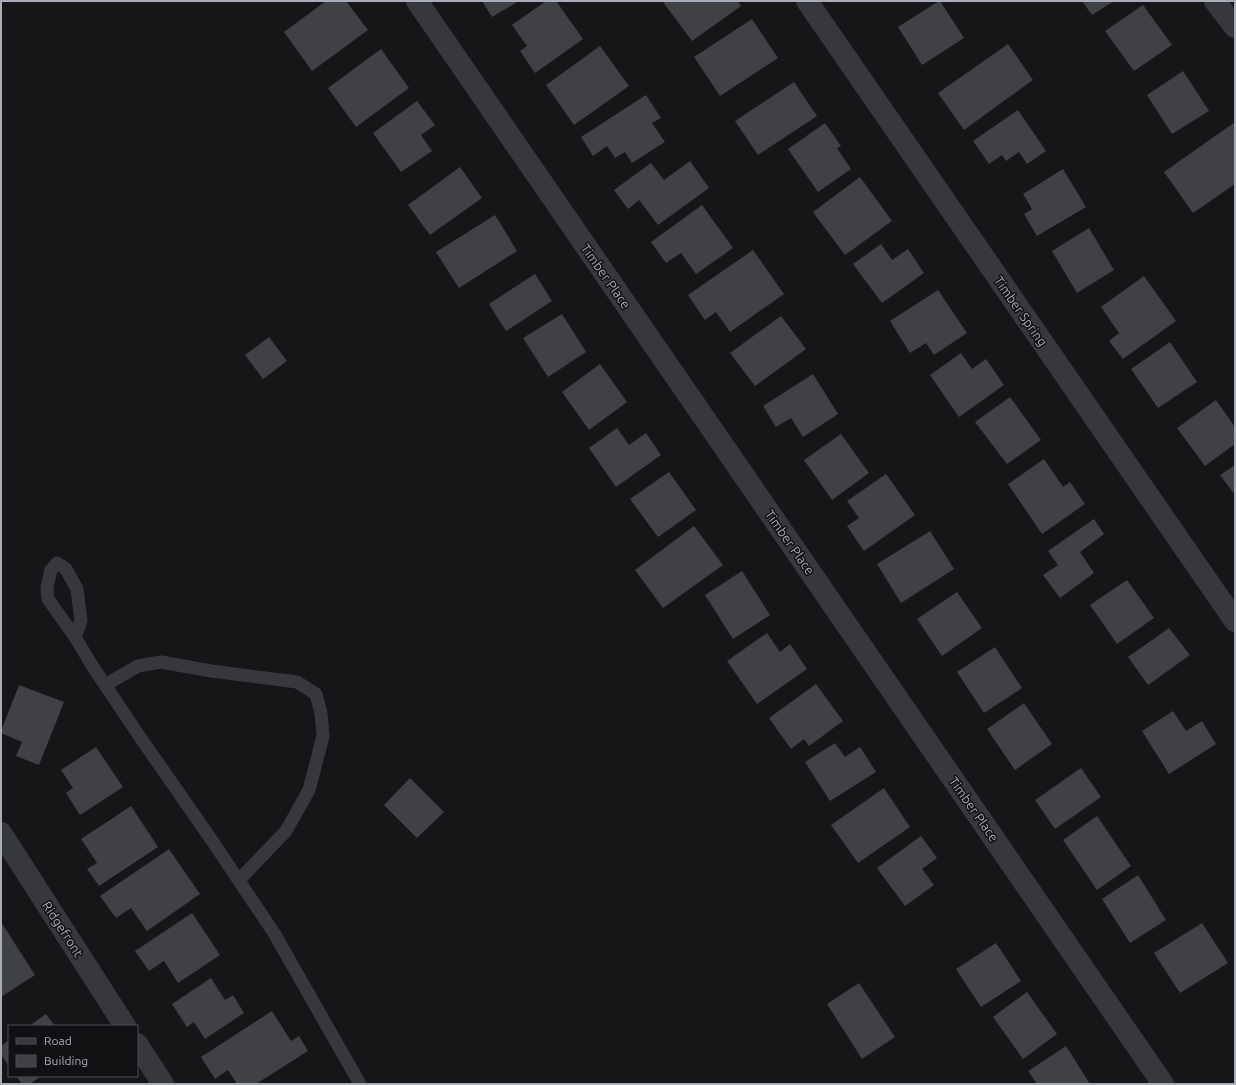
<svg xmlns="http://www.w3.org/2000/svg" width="1236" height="1085" viewBox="0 0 1236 1085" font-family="Ubuntu,sans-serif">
<rect width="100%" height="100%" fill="#161618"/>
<g fill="#404145">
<path d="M326 1H346L368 30 312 71 284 32Z"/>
<path d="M482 1H519L492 17Z"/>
<path d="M546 1H556L583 39 535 73 520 51 527 46 512 25Z"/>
<path d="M664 1H738L741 6 692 41 663 2Z"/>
<path d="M939 1H940L964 38 922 65 898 27Z"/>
<path d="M1082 1H1114L1092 15Z"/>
<path d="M1143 5 1172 45 1134 71 1105 31Z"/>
<path d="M752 19 778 58 720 96 694 57Z"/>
<path d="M1008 44 1033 80 964 130 938 93Z"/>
<path d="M600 46 629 86 574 125 546 85Z"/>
<path d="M381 49 409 88 356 127 328 88Z"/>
<path d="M1183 71 1209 111 1172 134 1147 95Z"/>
<path d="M794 82 817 116 758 155 735 121Z"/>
<path d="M646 95 661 118 652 123 665 142 632 163 625 152 615 158 607 146 593 156 581 137Z"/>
<path d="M417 101 435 125 421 135 432 151 401 172 373 133Z"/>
<path d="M1018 110 1046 151 1027 164 1019 152 1006 161 1002 155 989 164 973 141Z"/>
<path d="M1235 122V184L1193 213 1164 172Z"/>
<path d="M825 123 841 146 837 148 851 169 818 192 788 149Z"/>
<path d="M690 161 709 188 658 225 639 200 628 209 614 190 651 163 664 180Z"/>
<path d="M460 167 482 198 430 235 408 205Z"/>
<path d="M1063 169 1086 207 1037 236 1024 214 1032 209 1023 194Z"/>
<path d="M860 177 892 221 845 255 813 212Z"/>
<path d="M702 205 733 248 696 274 681 253 666 263 651 242Z"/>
<path d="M495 215 517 251 459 288 436 252Z"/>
<path d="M1089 228 1114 270 1077 293 1052 251Z"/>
<path d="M881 244 892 260 908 249 924 273 882 303 853 264Z"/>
<path d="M753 250 784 294 730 332 716 312 705 320 688 295Z"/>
<path d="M535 274 552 301 506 331 489 304Z"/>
<path d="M1144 276 1176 321 1123 359 1109 341 1119 333 1101 307Z"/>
<path d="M938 290 967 333 934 355 926 343 910 353 890 321Z"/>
<path d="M562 314 586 352 548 377 523 338Z"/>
<path d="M781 316 806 349 755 386 730 353Z"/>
<path d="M269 337 287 361 263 379 245 355Z"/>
<path d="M1170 342 1197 382 1158 408 1131 369Z"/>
<path d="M961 353 972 369 986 359 1004 385 959 417 930 375Z"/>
<path d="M600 364 627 402 589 430 562 392Z"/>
<path d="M813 374 838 414 803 437 791 418 776 427 763 406Z"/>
<path d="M1010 397 1041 440 1007 464 975 422Z"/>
<path d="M1216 400 1235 427V444L1205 466 1177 428Z"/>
<path d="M617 428 629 445 646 433 661 455 616 487 589 448Z"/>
<path d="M841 434 869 473 832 500 804 460Z"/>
<path d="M1044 459 1063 487 1070 482 1085 504 1042 534 1008 484Z"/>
<path d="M1235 465V495L1220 475Z"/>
<path d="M669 472 696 510 658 537 630 499Z"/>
<path d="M886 474 915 515 864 551 847 526 859 518 847 501Z"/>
<path d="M1094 519 1104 534 1080 552 1094 573 1060 598 1043 575 1058 565 1048 551Z"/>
<path d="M694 526 723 565 663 608 635 570Z"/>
<path d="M930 531 954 569 901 603 877 564Z"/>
<path d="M742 571 770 615 733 639 705 595Z"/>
<path d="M1127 580 1154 618 1117 644 1090 605Z"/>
<path d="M957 592 982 628 942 656 917 619Z"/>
<path d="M1169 628 1190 655 1148 685 1128 657Z"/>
<path d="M767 633 780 652 790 644 807 669 757 704 727 661Z"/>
<path d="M995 647 1022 688 984 713 957 672Z"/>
<path d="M816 684 843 721 809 746 804 739 791 749 769 718Z"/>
<path d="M19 685 64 702 39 765 16 756 22 742 1 733V731Z"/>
<path d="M1024 703 1052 744 1015 770 987 729Z"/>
<path d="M1173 711 1186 731 1202 721 1216 744 1169 774 1142 731Z"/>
<path d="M835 743 845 757 860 747 876 772 830 801 805 762Z"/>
<path d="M96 747 123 787 80 815 66 793 73 788 61 770Z"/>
<path d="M1081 768 1101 797 1055 829 1035 800Z"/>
<path d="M410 778 444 812 417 838 384 805Z"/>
<path d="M884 788 910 827 858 863 831 825Z"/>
<path d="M131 806 158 847 99 886 87 869 97 863 81 839Z"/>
<path d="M1097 816 1131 866 1097 890 1063 840Z"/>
<path d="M921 836 937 858 922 869 934 885 905 906 877 868Z"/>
<path d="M169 849 200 894 147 931 131 908 116 918 100 896Z"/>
<path d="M1138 875 1166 920 1130 943 1102 899Z"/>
<path d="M192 913 220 955 178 983 164 961 149 971 135 951Z"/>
<path d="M1 922 35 975 1 997Z"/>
<path d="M1202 923 1228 963 1180 993 1154 953Z"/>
<path d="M996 943 1021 981 981 1007 956 969Z"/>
<path d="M211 978 225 1000 233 995 244 1013 205 1039 194 1022 187 1027 172 1004Z"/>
<path d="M859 983 895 1037 862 1059 827 1004Z"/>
<path d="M1027 992 1057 1034 1023 1059 993 1017Z"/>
<path d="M272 1011 291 1041 299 1036 308 1051 256 1084H237L228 1070 215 1079 201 1057Z"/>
<path d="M46 1014 55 1026H29Z"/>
<path d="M9 1040V1066L1 1055V1046Z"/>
<path d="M1066 1046 1090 1084H1037L1028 1071Z"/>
<path d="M16 1076H41L30 1084H22Z"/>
</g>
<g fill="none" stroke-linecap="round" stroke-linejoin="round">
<g stroke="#37383d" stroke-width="13">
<path d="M75 637 81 621 77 589 66 569 57 563 51 570 47 587 48 599 75 637 93 667 142 740 213 842 274 933 360 1084"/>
<path d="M105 685 138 666 161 662 211 671 297 682 316 694 321 713 323 736 309 790 286 831 239 880"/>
</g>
<g stroke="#37383d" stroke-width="22">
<path d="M417 1 1163 1084"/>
<path d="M807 1 1235 621"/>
<path d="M1215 1 1235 27"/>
<path d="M1 833 125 1026"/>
<path d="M137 1044 163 1084"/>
</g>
</g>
<g text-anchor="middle" stroke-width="3" stroke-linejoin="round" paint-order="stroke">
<g font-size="13" fill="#a8adb8" stroke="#111113">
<text transform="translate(606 276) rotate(55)" y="5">Timber Place</text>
<text transform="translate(1021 311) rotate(55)" y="5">Timber Spring</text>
<text transform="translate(790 542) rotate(55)" y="5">Timber Place</text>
<text transform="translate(974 809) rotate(55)" y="5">Timber Place</text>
<text transform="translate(63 929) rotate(57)" y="5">Ridgefront</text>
</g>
</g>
<rect width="1236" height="1085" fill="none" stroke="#a8adb8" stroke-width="4"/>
<rect x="8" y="1025" width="130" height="52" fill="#111113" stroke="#4d4f55"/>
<rect x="16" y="1038" width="20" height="6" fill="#37383d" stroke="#4d4f55"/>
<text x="44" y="1045" font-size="12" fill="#a8adb8">Road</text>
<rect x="16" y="1055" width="20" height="12" fill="#404145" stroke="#4d4f55"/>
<text x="44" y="1065" font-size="12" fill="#a8adb8">Building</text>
</svg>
